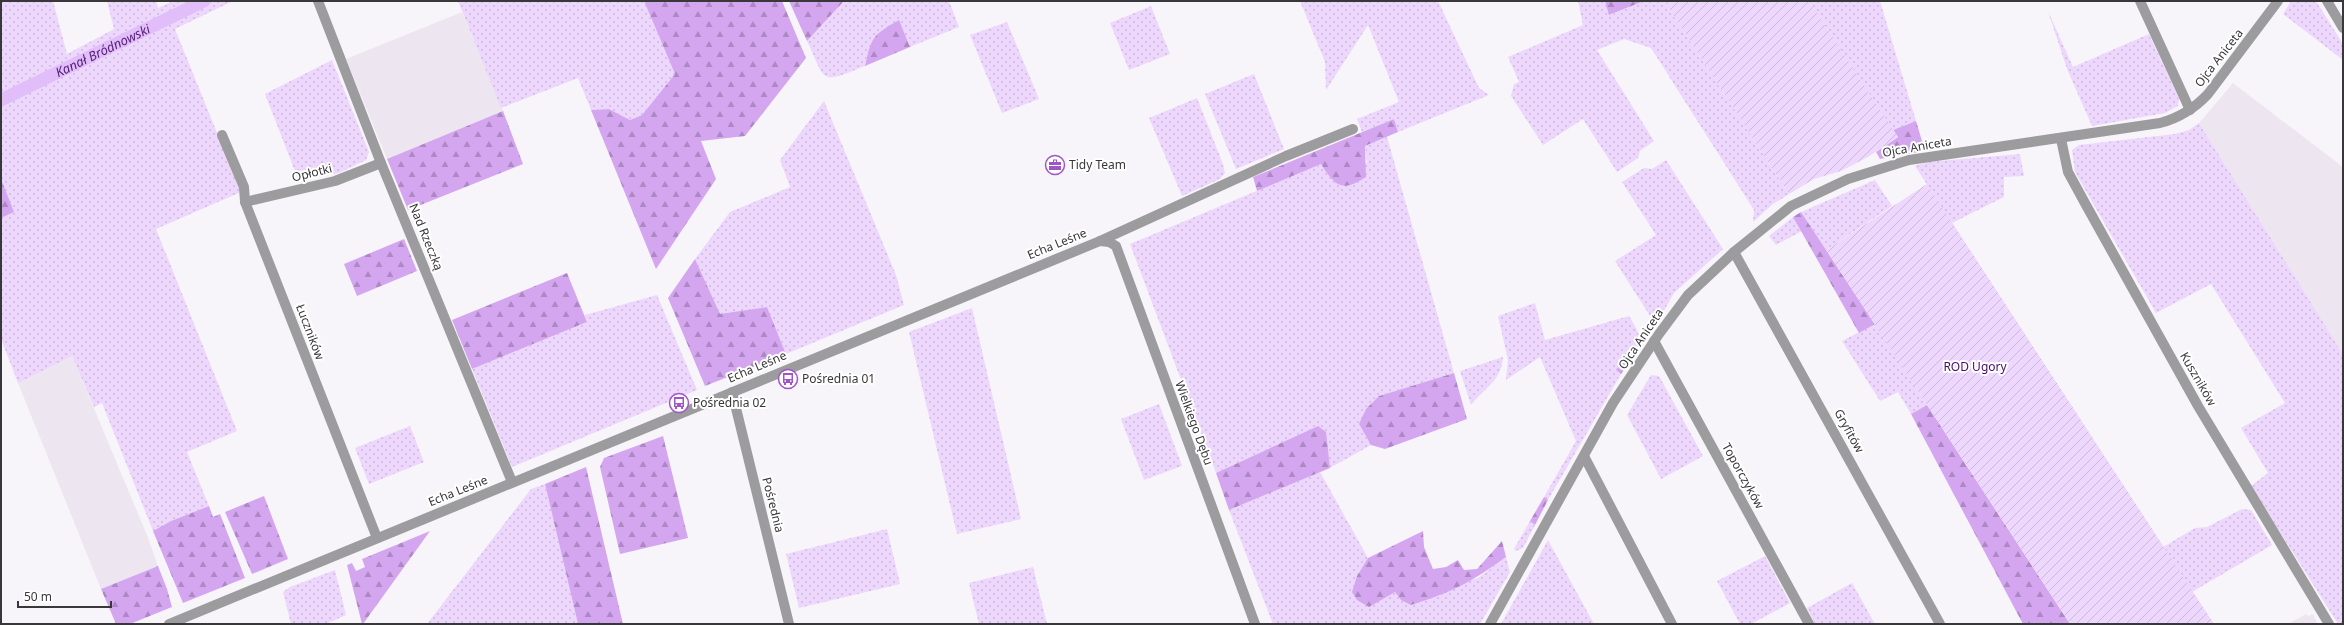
<svg xmlns="http://www.w3.org/2000/svg" width="2344" height="625" viewBox="0 0 2344 625" font-family="'Noto Sans',sans-serif">
<defs>
<pattern id="grass-dots" width="8" height="8" patternUnits="userSpaceOnUse"><rect width="8" height="8" fill="#edd7fc"/><path d="M2 2h.1M6 6h.1" fill="none" stroke="#ccb9d9" stroke-width="1.8" stroke-linecap="round"/></pattern>
<pattern id="forest-firs" width="22" height="20" patternUnits="userSpaceOnUse"><rect width="22" height="20" fill="#d4a6f0"/><path d="M5 1l3.5 6h-7zM16 11l3.5 6h-7z" fill="#ad88c3"/></pattern>
<pattern id="garden-furrows" width="10" height="10" patternUnits="userSpaceOnUse"><rect width="10" height="10" fill="#edd7fc"/><path d="M-1 1l2-2M0 10L10 0M9 11l2-2" fill="none" stroke="#ccb9d9"/></pattern>
</defs>
<rect width="100%" height="100%" fill="#f8f5fa"/>
<g fill="#ede6f1">
<path d="M462 12 503 111 387 159 346 59Z"/>
<path d="M2233 83 2343 167V354L2199 123Z"/>
<path d="M72 356 147 535 158 566 101 589 18 383Z"/>
<path d="M2306 614 2308 616 2313 614 2318 624H2288Z"/>
</g>
<g fill="url(#grass-dots)">
<path d="M1 1H53L67 54 114 29 107 1H156L158 8 173 1H233L175 29 241 192 156 229 237 431 187 452 209 506 171 521 153 531 102 403 94 407 72 356 18 383 1 339V218L13 212 1 179Z"/>
<path d="M458 1H644L675 74 642 115 630 120 609 109 591 110 578 78 501 108Z"/>
<path d="M844 1H949L959 27 910 47 899 21C875 34 871 38 865 66 820 84 827 84 807 41Z"/>
<path d="M1300 1H1438L1479 88 1489 95 1398 132 1394 119 1362 132 1357 119 1399 102 1368 25 1326 90 1325 62Z"/>
<path d="M1578 1H1605L1610 15 1644 1H1664L1789 194 1773 204 1753 222 1754 210 1651 48 1624 39 1597 50 1654 141 1640 151 1638 158 1617 172 1583 119 1543 145 1511 96 1514 84 1519 82 1508 57 1583 25Z"/>
<path d="M1809 1H1880L1916 121 1893 130Z"/>
<path d="M2291 1H2316L2343 44V60L2283 14Z"/>
<path d="M1151 6 1170 54 1129 70 1110 23Z"/>
<path d="M2048 11 2073 67 2149 34 2179 99 2178 106 2165 113 2092 126 2067 69Z"/>
<path d="M1007 22 1039 99 1002 113 970 35Z"/>
<path d="M332 60 369 152 366 160 339 173 298 179 265 94Z"/>
<path d="M1254 74 1284 149 1236 169 1205 94Z"/>
<path d="M1197 98 1223 164 1225 173 1220 179 1182 196 1149 118Z"/>
<path d="M824 101 896 275 904 305 786 354 767 307 720 315 695 259 730 212 790 187 780 160Z"/>
<path d="M2199 123 2343 354V624H2338L2251 486 2268 473 2241 428 2285 403 2211 284 2156 313 2075 172 2072 150 2079 145 2175 134 2189 130Z"/>
<path d="M1387 137 1454 373 1379 396 1359 424 1371 445 1330 468 1318 426 1216 473 1130 244 1321 164 1367 163 1365 146Z"/>
<path d="M2020 154 2024 176 2004 177V197L1952 223 1915 166 1928 162Z"/>
<path d="M1666 160 1723 249 1674 293 1661 316H1650L1615 261 1656 235 1622 182 1644 168 1652 169Z"/>
<path d="M1875 180 1892 206 1826 250 1801 212Z"/>
<path d="M1793 217 1802 231 1776 245 1769 236Z"/>
<path d="M657 295 697 390 512 467 472 369 587 322 585 315Z"/>
<path d="M1535 303 1545 340 1629 316C1635 327 1645 338 1637 350L1633 346 1617 370 1621 374 1548 500 1544 497 1576 441 1540 357 1506 380 1508 360 1498 316Z"/>
<path d="M972 308 1021 519 957 534 909 332Z"/>
<path d="M1875 324 1927 405 1911 414 1898 392 1880 401 1842 341Z"/>
<path d="M1503 357C1501 382 1485 387 1471 405L1460 371Z"/>
<path d="M1651 375 1659 376 1703 456 1661 479 1627 415Z"/>
<path d="M1159 404 1182 466 1144 480 1121 419Z"/>
<path d="M410 426 424 462 369 484 355 448Z"/>
<path d="M1320 472 1368 558 1357 576 1395 592 1401 600 1478 578 1506 557 1510 572 1480 624H1273L1229 510Z"/>
<path d="M545 484 578 624H427L531 489Z"/>
<path d="M2242 509 2251 510 2272 545 2192 592 2163 547 2195 528 2207 527Z"/>
<path d="M1530 521 1535 525 1523 548 1516 551 1514 549Z"/>
<path d="M887 529 900 584 799 608 786 554Z"/>
<path d="M1548 540 1594 624H1501Z"/>
<path d="M1765 556 1790 603 1751 624H1740L1717 581Z"/>
<path d="M1033 567 1047 624H979L969 583Z"/>
<path d="M335 570 346 615 326 624H291L283 592 290 587Z"/>
<path d="M1852 583 1875 624H1815L1807 608Z"/>
</g>
<g fill="url(#forest-firs)">
<path d="M644 1H782L806 58 745 136 701 141 716 179 656 269 591 110 609 109 630 120 642 115 675 74Z"/>
<path d="M789 1H844L807 41Z"/>
<path d="M1605 1H1644L1609 15Z"/>
<path d="M899 20 910 47 865 66C871 37 873 35 899 20Z"/>
<path d="M503 111 523 164 408 210 387 159Z"/>
<path d="M1394 119 1398 132 1365 146 1366 177C1342 193 1335 186 1321 164L1257 191 1253 177Z"/>
<path d="M1916 121 1925 151 1880 159 1876 152 1898 137 1893 130Z"/>
<path d="M1 179 14 212 1 218Z"/>
<path d="M1801 212 1875 324 1859 333 1793 217Z"/>
<path d="M404 239 417 271 357 296 344 264Z"/>
<path d="M695 259 720 314 767 307 786 354 705 386 668 298Z"/>
<path d="M567 273 587 322 472 369 452 320Z"/>
<path d="M1633 346 1637 350 1621 374 1616 370Z"/>
<path d="M1454 373 1467 419 1385 449 1371 445 1359 424 1366 409 1379 396Z"/>
<path d="M1927 405 2070 624H2023L1911 414Z"/>
<path d="M1318 426 1326 432 1330 468 1229 510 1216 473Z"/>
<path d="M663 436 688 538 620 554 600 467 604 458Z"/>
<path d="M586 467 623 624H578L545 484Z"/>
<path d="M264 496 288 559 252 574 225 512Z"/>
<path d="M1544 497 1548 500 1535 525 1530 521Z"/>
<path d="M209 506 213 517 220 514 245 578 183 603 153 531 171 521Z"/>
<path d="M430 531 363 624H362L347 565 352 563 356 571 365 567 362 559Z"/>
<path d="M1423 531 1424 547 1433 569 1446 567 1458 560 1464 570 1477 569 1502 541 1506 557C1472 582 1452 592 1411 605L1401 600 1395 592 1369 607 1357 600 1352 592 1357 576 1368 558Z"/>
<path d="M158 566 167 589 172 607 130 624H116L101 589Z"/>
</g>
<g fill="url(#garden-furrows)">
<path d="M1664 1H1809L1898 137 1868 157 1841 171 1814 179 1789 194Z"/>
<path d="M1927 184 2214 624H2070L1826 250Z"/>
</g>
<g fill="none" stroke-linecap="round" stroke-linejoin="round">
<path stroke="#e1bdf9" stroke-width="13" id="s1" d="M1 100 204 1"/>
<g stroke="#9c9b9d" stroke-width="10">
<path d="M318 1 381 163 512 482"/>
<path d="M2140 1 2190 110"/>
<path d="M2327 1 2343 28"/>
<path d="M222 135 244 187 245 202 377 538"/>
<path d="M2061 139 2068 172 2086 205 2198 406 2329 624"/>
<path d="M245 202 335 181 381 163"/>
<path d="M1100 241 1109 242 1116 246 1255 624"/>
<path d="M1734 252 1940 624"/>
<path d="M1654 341 1809 624"/>
<path d="M732 392 789 624"/>
<path d="M1584 456 1672 624"/>
<path d="M169 624 1100 241 1286 156 1353 129"/>
<path d="M1490 624 1613 403 1659 334 1688 295 1734 252 1791 206 1848 179 1909 160 2160 123C2179 118 2194 109 2208 94L2278 1"/>
</g>
</g>
<defs>
<symbol id="office-ring" viewBox="-11 -11 22 22"><circle r="9.5" fill="#fff" stroke="#9f55c8" stroke-width="1.5"/><path d="M-6-3h4V-5.5h4V-3h4V5H-6ZM-1-4.5V-3h2v-1.5ZM-6 0V1H6V0Z" fill="#9f55c8"/></symbol>
<symbol id="bus-ring" viewBox="-11 -11 22 22"><circle r="9.5" fill="#fff" stroke="#9f55c8" stroke-width="1.5"/><path d="M-5-6H5V4H4V6H2V4H-2V6H-4V4H-5ZM-3.5-4V0h7V-4ZM-3.5 1.2v1.5H-2V1.2ZM2 1.2v1.5H3.5V1.2Z" fill="#9f55c8"/></symbol>
</defs>
<g fill-rule="evenodd">
<use href="#office-ring" x="1044" y="154" width="22" height="22"/>
<use href="#bus-ring" x="777" y="368" width="22" height="22"/>
<use href="#bus-ring" x="668" y="392" width="22" height="22"/>
</g>
<g text-anchor="middle" stroke-width="4" stroke-linejoin="round" paint-order="stroke">
<g font-size="12" fill="#383739" stroke="#fff">
<text transform="translate(2219 58) rotate(-52)" y="4">Ojca Aniceta</text>
<text transform="translate(1917 147) rotate(-10)" y="4">Ojca Aniceta</text>
<text transform="translate(312 173) rotate(-14)" y="4">Opłotki</text>
<text transform="translate(426 237) rotate(68)" y="4">Nad Rzeczką</text>
<text transform="translate(1057 244) rotate(-22)" y="4">Echa Leśne</text>
<text transform="translate(310 332) rotate(69)" y="4">Łuczników</text>
<text transform="translate(1641 339) rotate(-56)" y="4">Ojca Aniceta</text>
<text transform="translate(757 367) rotate(-23)" y="4">Echa Leśne</text>
<text transform="translate(2198 379) rotate(60)" y="4">Kuszników</text>
<text transform="translate(1194 423) rotate(70)" y="4">Wielkiego Dębu</text>
<text transform="translate(1849 431) rotate(61)" y="4">Gryfitów</text>
<text transform="translate(1743 476) rotate(61)" y="4">Toporczyków</text>
<text transform="translate(458 491) rotate(-22)" y="4">Echa Leśne</text>
<text transform="translate(773 505) rotate(76)" y="4">Pośrednia</text>
</g>
<g font-size="12" fill="#383739" stroke="#fff" text-anchor="start">
<text x="1069" y="169">Tidy Team</text>
<text x="802" y="383">Pośrednia 01</text>
<text x="693" y="407">Pośrednia 02</text>
</g>
<g font-size="12" fill="#480b64" stroke="#fff">
<text x="1975" y="371">ROD Ugory</text>
</g>
<g font-size="13" font-style="italic" fill="#571e74" stroke="#fff">
<text dy="5" stroke="none"><textPath href="#s1" startOffset="113">Kanał Bródnowski</textPath></text>
</g>
</g>
<rect width="2344" height="625" fill="none" stroke="#383739" stroke-width="4"/>
<path d="M18 601v6h93v-6" fill="none" stroke="#383739" stroke-width="2"/>
<text x="24" y="601" font-size="12" fill="#383739" stroke="#ffffff" stroke-width="3" paint-order="stroke">50 m</text>
</svg>
